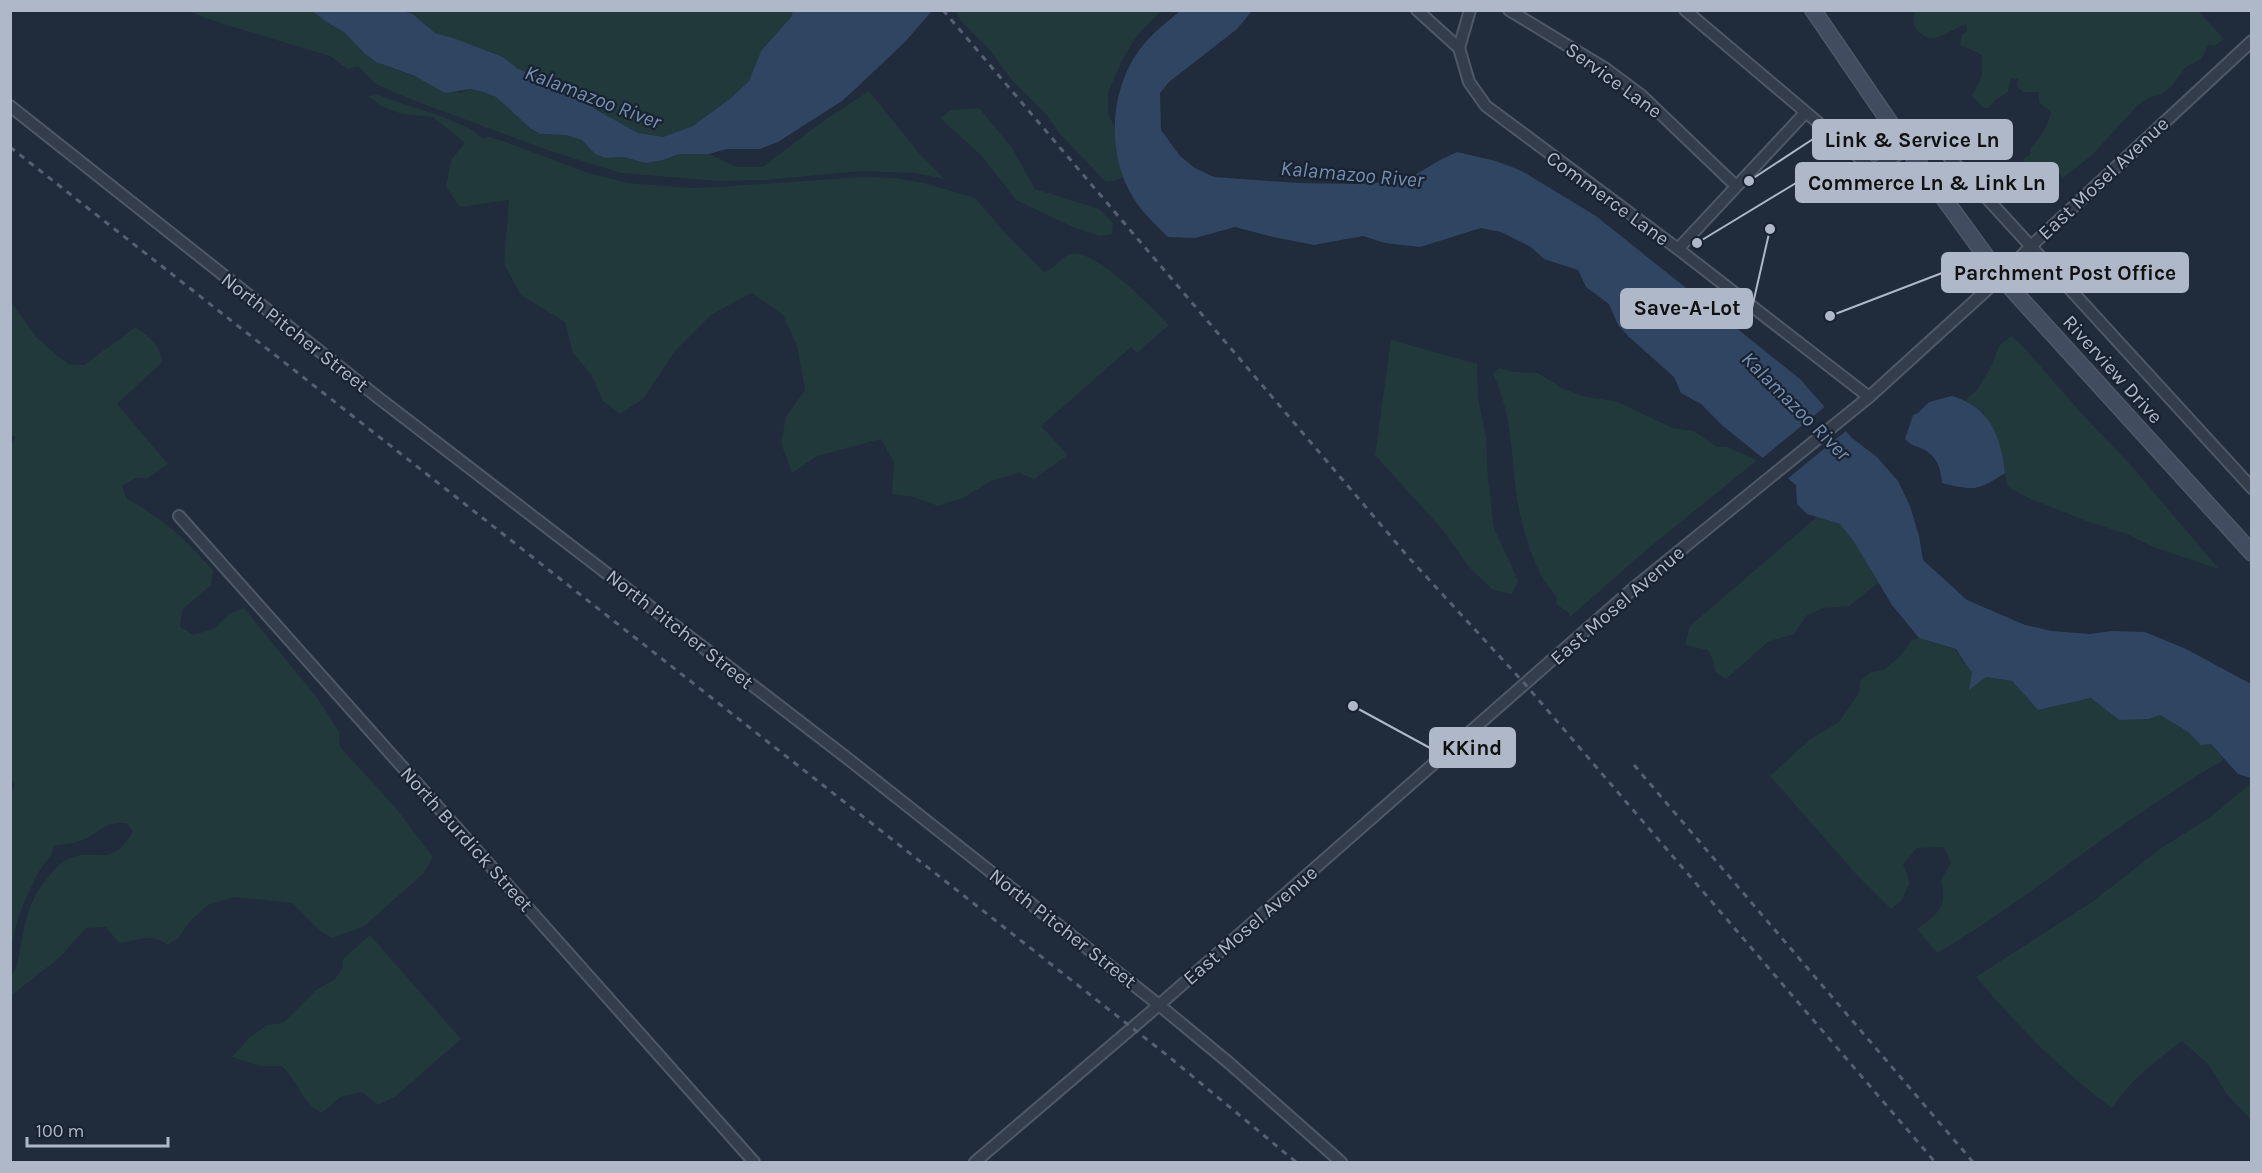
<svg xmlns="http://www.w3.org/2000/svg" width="2262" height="1173" viewBox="0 0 2262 1173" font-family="Karla,sans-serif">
<rect width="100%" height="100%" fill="#202b3b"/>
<g fill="#22393c">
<path d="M187 11H312L328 23 344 32 365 54 376 62 459 93 471 89 496 97 530 128 539 134 566 135 582 140 595 154 605 158 623 157 646 163 663 160 679 154H709L737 167H763L819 124 869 91 919 153 945 179 915 173 861 171 766 180 717 181 621 173 544 149 405 97 376 84 358 66 348 69 330 56 223 24Z"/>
<path d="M402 11H793L791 17 761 51 749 81 732 97 693 126 663 137 638 133 595 109 579 92 518 69 503 57 456 39 435 33 413 14Z"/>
<path d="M955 11H1161L1136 37 1122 60 1108 93V113L1115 129 1117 154 1123 177 1114 181 1106 182 1060 134 1045 113 1012 80 989 49 961 21Z"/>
<path d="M1915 11H2198L2224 39 2215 46 2208 45 2201 59 2186 67 2170 88 2159 95 2148 98 2138 105 2092 155 2063 178 2055 169 2040 184 2019 187 2020 181 2030 171 2023 159 2031 154 2030 150C2039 138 2048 128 2051 112L2039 102V92H2023L2017 86 2018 79 2011 78 2008 92 1995 100 1989 108H1983L1972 96 1982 76V55L1960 45 1962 35 1967 31 1966 24C1949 30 1933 47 1919 32 1912 25 1913 19 1915 11Z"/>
<path d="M378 95 446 118 473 130 482 139 489 137 506 142 588 173 628 183 689 188 719 187 861 177 896 178 924 183 975 198 1008 236 1044 272C1057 268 1058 258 1071 254 1095 248 1152 308 1169 325L1137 353 1131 347 1041 426 1068 455 1034 479 1019 473 991 481 963 498 938 506 914 497 892 494 894 463 881 439 817 456 792 473 781 443 786 417 805 390 797 346 783 315 752 293 712 314 675 351 643 399 620 414 603 401 592 376 573 353 565 322 521 295 504 264 509 200 460 207 446 187 451 160 465 143 433 117 402 114 381 106 368 96Z"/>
<path d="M979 108 1012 148 1035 189 1099 209 1113 223 1112 234 1099 236 1073 227 1016 200 982 156 940 118 951 110Z"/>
<path d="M11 302 37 338 59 357 70 365H85C101 351 119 341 135 327 148 336 161 345 162 362L117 404 168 464 148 478H135L122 486 127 499C166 520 184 539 213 570L211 585 182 610 180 627 194 635 215 628 229 614 244 608 318 699 339 732 340 747 395 807 433 857 423 874 363 927 332 938 319 930 292 903 234 897 208 905 191 920 179 937 168 945C149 932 139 941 119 943L106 927 86 928 60 957 11 996C10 990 9 983 11 977 13 973 16 969 17 965 25 928 24 905 50 875 54 871 58 865 63 862 94 843 110 873 133 831L126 823C101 822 102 832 83 840 74 844 63 844 54 846 52 857 44 863 38 873 25 898 14 924 11 952L10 796 15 784 10 778V444L16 438 10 432Z"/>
<path d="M2011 336 2021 344 2082 414 2129 463 2219 569 2153 547 2127 534 2089 522 2028 498 2007 486 2003 460 1984 413 1965 400 1977 390 1991 367 1999 346Z"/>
<path d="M1391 340 1477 364 1478 398 1486 437 1488 479 1494 528 1518 581 1512 594 1493 590 1470 568 1442 529 1375 455Z"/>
<path d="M1499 368 1514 372 1538 373 1562 388 1585 397 1615 401 1673 428 1694 431 1717 447H1727L1757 460 1644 552 1570 617 1568 612 1556 604 1557 598C1552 590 1545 583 1541 575 1527 548 1518 513 1515 482 1511 445 1510 409 1493 374Z"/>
<path d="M1817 517 1840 524 1854 542 1878 583 1849 606 1824 608 1807 615 1794 634 1769 641 1726 679 1715 672 1713 660 1708 650 1685 645 1690 626Z"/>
<path d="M1919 638 1955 649 1972 673 1970 689 1986 677 2012 681 2038 710 2092 698 2119 720 2149 719 2160 715 2188 732 2201 745 2211 744 2222 757 2223 761C2199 773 2179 788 2157 802 2082 851 2014 908 1937 953L1917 929C1939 913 1947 908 1941 880L1951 863 1944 847 1917 848 1903 864 1910 883 1901 901 1891 909 1856 874 1770 776 1809 740 1839 722 1859 693 1860 681 1871 672 1884 670 1900 656 1912 640Z"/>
<path d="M2251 783V1120L2226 1093 2208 1064 2182 1041C2155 1061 2131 1080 2112 1108 2061 1071 2017 1025 1976 977L2092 902 2161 848 2209 818Z"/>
<path d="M370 935 461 1039 396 1096 378 1105 362 1092 340 1097 322 1113C303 1104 297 1081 282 1066H261L232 1057 249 1038 267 1025 283 1023 316 990 335 979 342 969 343 959Z"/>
</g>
<g fill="#304562">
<path d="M402 11 413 14 435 33 456 39 503 57 518 69 579 92 595 109 638 133 663 137 693 126 732 97 749 81 761 51 791 17 793 11H932L904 43 853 91 842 101 778 142 760 149H727L709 154H679L663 160 646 163 623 157 605 158 595 154 582 140 566 135 540 134 530 128 496 97 483 92 471 89 445 93 415 76 376 62 365 54 344 32 328 23 312 11Z"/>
<path d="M1180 11H1252L1237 29 1169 82 1160 93 1161 130 1180 156 1195 168 1214 177 1298 183 1356 184 1405 181 1440 160 1457 152 1496 161 1522 171 1596 216 1800 379 1852 438 1877 457 1898 481 1910 506 1919 536 1923 560 1967 600 2025 625 2052 631 2090 634 2111 631 2145 632 2186 649 2251 684V778L2238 774 2211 744 2201 745 2188 732 2160 715 2149 719 2119 720 2091 698 2038 710 2012 681 1986 677 1969 690 1972 673 1956 649 1919 638 1892 605 1854 542 1840 524 1807 514 1797 504 1796 485 1723 426 1701 404 1681 393 1674 377 1628 336 1618 325 1609 304 1586 287 1578 270 1544 259 1531 247 1501 232 1481 228 1420 247 1385 243 1363 236 1314 245 1273 237 1235 227 1195 238 1168 237C1156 225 1143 213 1134 199 1106 155 1109 90 1140 49 1151 34 1166 23 1180 11Z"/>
<path d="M1952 396C1990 407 2001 436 2005 473 1977 491 1975 491 1942 483 1941 470 1938 458 1925 450 1917 446 1911 446 1905 439L1913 415 1918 413 1929 402Z"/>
</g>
<path fill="#202b3b" d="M1827 405 1847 430 1786 480 1760 460Z"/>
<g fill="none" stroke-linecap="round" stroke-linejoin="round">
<path stroke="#304562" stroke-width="3" d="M10 785V787"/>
<defs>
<g id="street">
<path d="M1417 10 1459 48"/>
<path d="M1470 10 1459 48 1469 82 1486 106 1678 249 1869 397"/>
<path d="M1509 10 1606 69 1641 95 1736 186"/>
<path d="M1685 10 1873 169 1908 149"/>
<path d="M10 106 380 399 847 758 1159 1005 1228 1062 1341 1162"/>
<path d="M1940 147 2252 488"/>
<path d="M1678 249 1805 113"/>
<path d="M179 516 754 1162"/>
<path d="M975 1162 1159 1005 1635 587 1869 397 2001 277 2030 247 2252 41"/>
</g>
<path id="secondary" d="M1813 10 1908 149 2001 277 2252 553"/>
</defs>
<use href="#street" stroke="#4e5866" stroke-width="14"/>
<use href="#secondary" stroke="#4e5866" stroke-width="18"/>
<use href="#street" stroke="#343d4b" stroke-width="10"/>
<use href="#secondary" stroke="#414c5f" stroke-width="15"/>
<g stroke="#556173" stroke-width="3" stroke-dasharray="6 6" stroke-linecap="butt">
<path d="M943 10 1410 559 1525 684 1935 1162"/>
<path d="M10 147 1168 1056 1296 1162"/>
<path d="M1634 765 1973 1162"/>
</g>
</g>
<g text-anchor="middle" stroke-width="4.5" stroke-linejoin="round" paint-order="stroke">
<g font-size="20" fill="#aeb8c8" stroke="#192230">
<text transform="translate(1614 80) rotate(36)" y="7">Service Lane</text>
<text transform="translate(2103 178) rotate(-43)" y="7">East Mosel Avenue</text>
<text transform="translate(1608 198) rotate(36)" y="7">Commerce Lane</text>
<text transform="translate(295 332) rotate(38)" y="7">North Pitcher Street</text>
<text transform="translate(2113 369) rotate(48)" y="7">Riverview Drive</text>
<text transform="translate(1617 605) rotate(-41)" y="7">East Mosel Avenue</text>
<text transform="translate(680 629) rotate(38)" y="7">North Pitcher Street</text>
<text transform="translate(467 839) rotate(48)" y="7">North Burdick Street</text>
<text transform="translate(1250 925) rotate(-41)" y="7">East Mosel Avenue</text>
<text transform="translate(1063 928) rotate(38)" y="7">North Pitcher Street</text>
</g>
<g font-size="21" font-style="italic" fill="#748eb2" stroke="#192230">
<text transform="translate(593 97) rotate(21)" y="7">Kalamazoo River</text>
<text transform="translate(1352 174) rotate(5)" y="7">Kalamazoo River</text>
<text transform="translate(1796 406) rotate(45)" y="7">Kalamazoo River</text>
</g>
</g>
<path fill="none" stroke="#aeb8c8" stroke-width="2" d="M1749 181L1813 139M1697 243L1796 183M1830 316L1942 273M1770 229L1752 308M1353 706L1430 748"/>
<g fill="#aeb8c8" stroke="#192230" stroke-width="2">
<circle cx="1749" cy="181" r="6"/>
<circle cx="1697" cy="243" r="6"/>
<circle cx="1830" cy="316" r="6"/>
<circle cx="1770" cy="229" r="6"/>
<circle cx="1353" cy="706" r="6"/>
</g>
<g fill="#aeb8c8" stroke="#aeb8c8" stroke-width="2">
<rect x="1813" y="120" width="199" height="39" rx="6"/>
<rect x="1796" y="163" width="262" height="39" rx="6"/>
<rect x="1942" y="253" width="246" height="39" rx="6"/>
<rect x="1621" y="289" width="131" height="39" rx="6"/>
<rect x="1430" y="728" width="85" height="39" rx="6"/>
</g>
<g font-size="21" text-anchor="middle" font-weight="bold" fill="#111">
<text x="1912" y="147">Link &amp; Service Ln</text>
<text x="1927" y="190">Commerce Ln &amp; Link Ln</text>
<text x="2065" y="280">Parchment Post Office</text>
<text x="1687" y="315">Save-A-Lot</text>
<text x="1472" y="755">KKind</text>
</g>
<rect width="2262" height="1173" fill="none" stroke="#aeb8c8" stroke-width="24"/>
<path d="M27 1137v9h141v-9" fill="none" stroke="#aeb8c8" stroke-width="3"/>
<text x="36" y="1137" font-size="18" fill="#aeb8c8" stroke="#192230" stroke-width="4.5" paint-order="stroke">100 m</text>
</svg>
